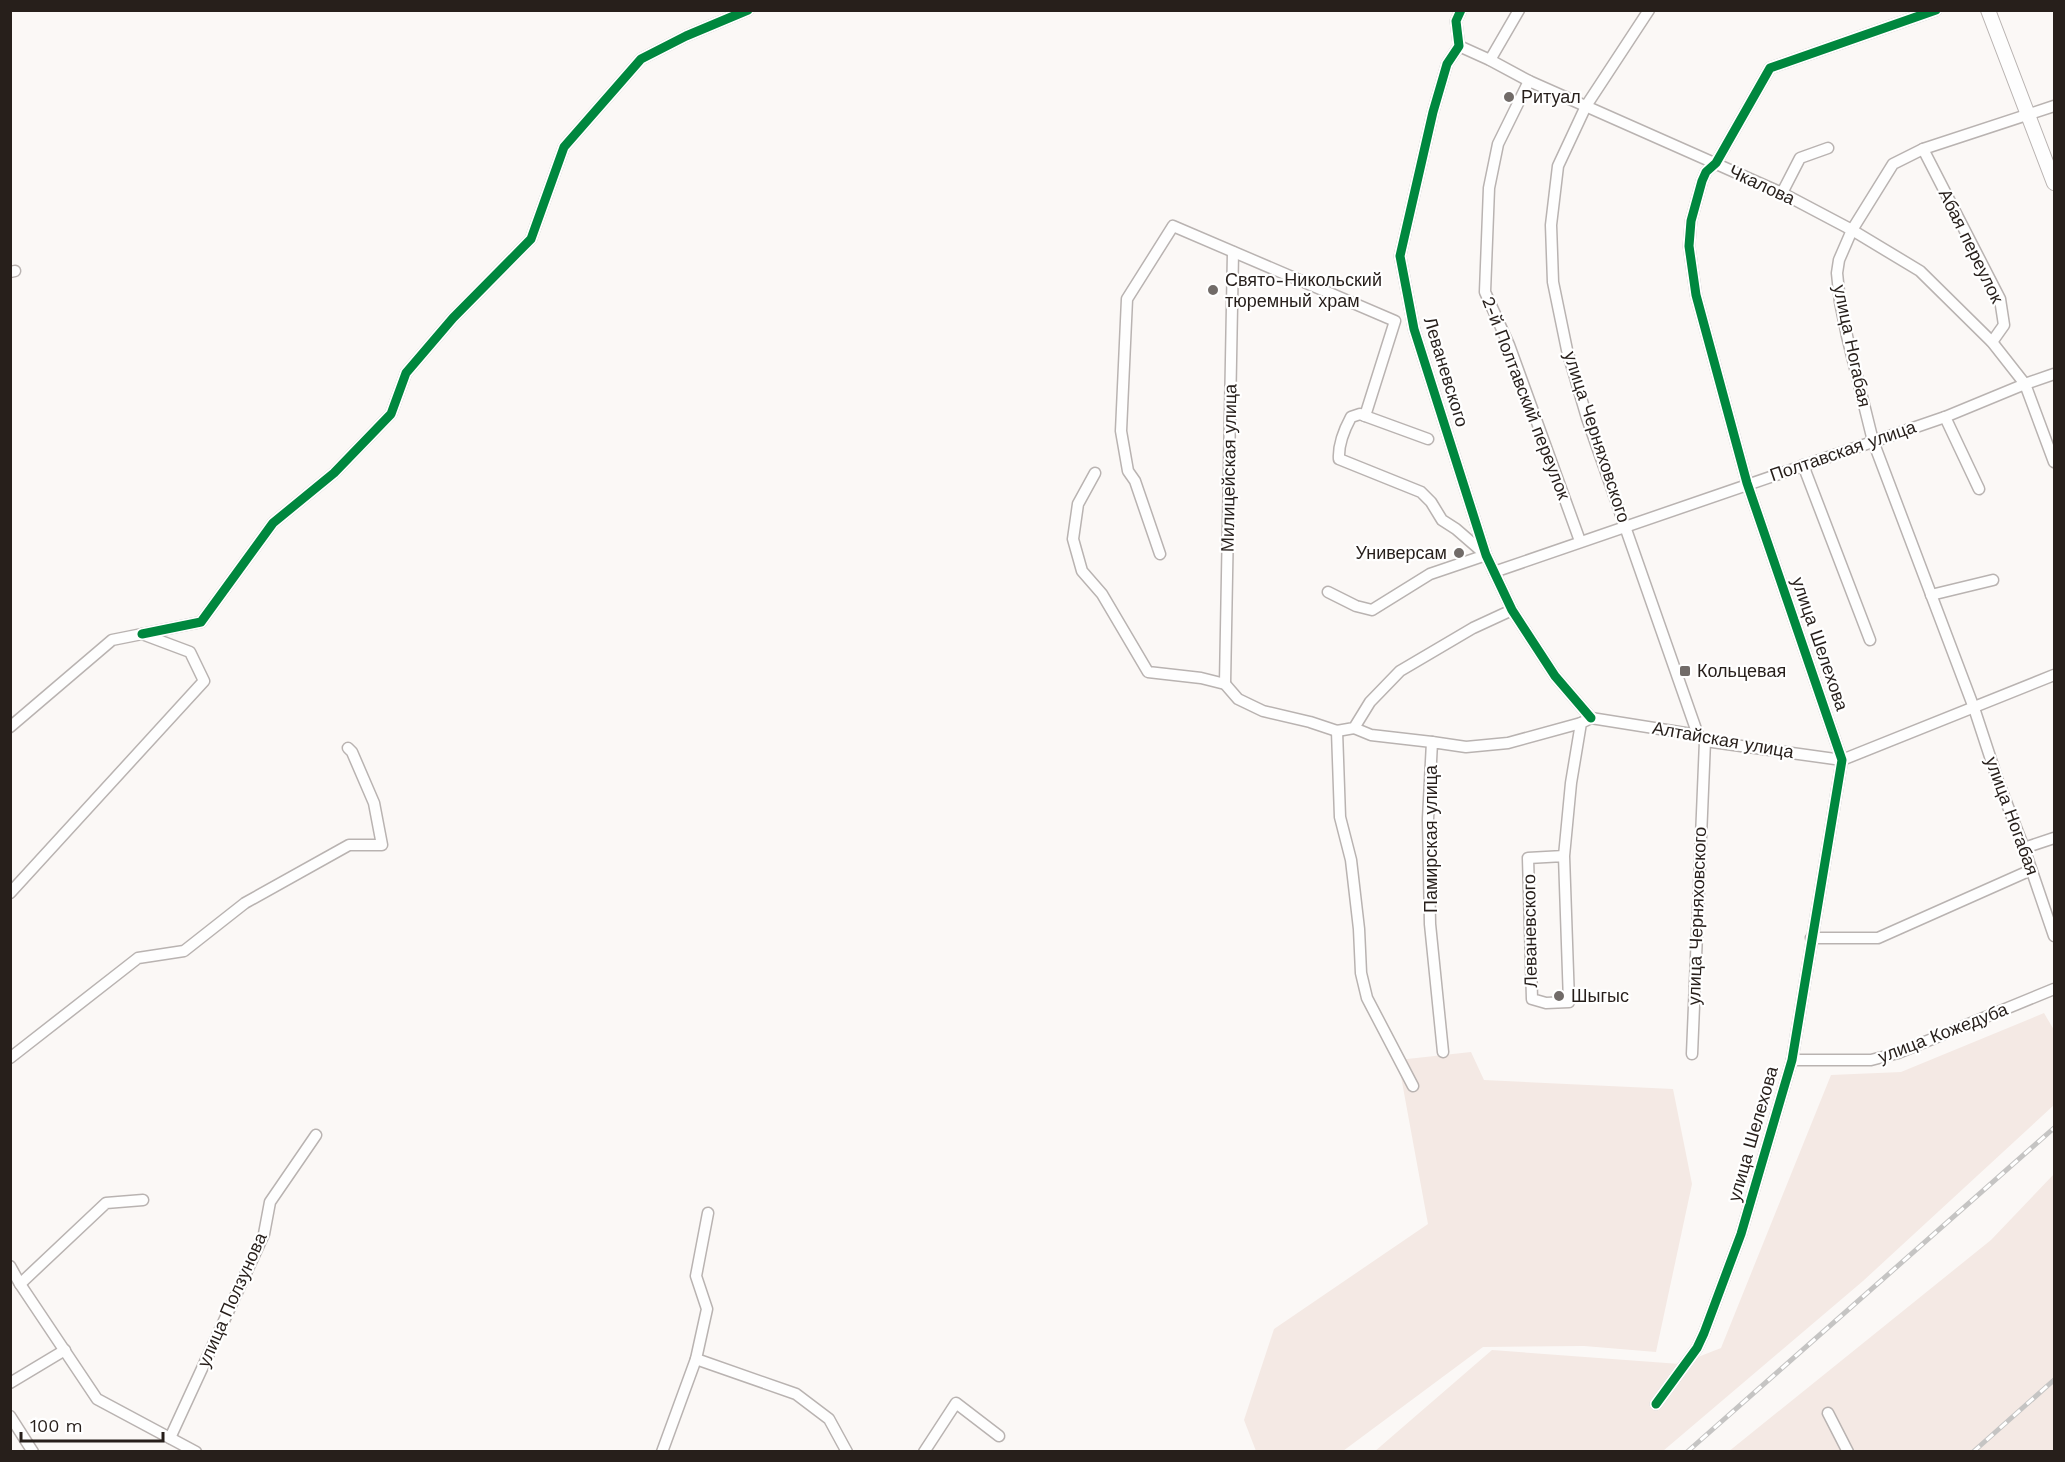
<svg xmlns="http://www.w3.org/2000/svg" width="2065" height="1462" viewBox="0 0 2065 1462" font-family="'Work Sans',sans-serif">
<rect width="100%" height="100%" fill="#fbf8f6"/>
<g fill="#f4e9e4">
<path d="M2044 1013 2054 1030V1105L1863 1281 1663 1451 1374 1452 1492 1350 1680 1364 1721 1348 1831 1075 1901 1072Z"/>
<path d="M1471 1052 1484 1080 1673 1089 1692 1184 1656 1352 1584 1346 1483 1347 1343 1451H1256L1244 1420 1274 1329 1428 1224 1398 1060Z"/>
<path d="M2054 1174V1451L1728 1452 1991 1240Z"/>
</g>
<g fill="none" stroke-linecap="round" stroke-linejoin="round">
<defs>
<g id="minor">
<path d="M1461 10 1456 21 1459 46 1447 64 1433 112 1400 256 1414 329 1486 555 1512 610 1555 676 1591 718"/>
<path d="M1649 10 1586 106 1558 166 1551 225 1553 282 1567 350 1587 418 1698 735"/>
<path d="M1459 46 1490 60 1529 81 1782 193 1852 230 1920 271 1992 342 2025 384 2054 462"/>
<path d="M1490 60 1519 10"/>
<path d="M1529 81 1498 144 1489 188 1485 292 1509 345 1580 541"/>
<path d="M2054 106 1923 149 1893 164 1852 230 1839 260 1837 273 1840 302 1847 336 1873 441 1974 708 1998 781 2024 848 2054 936"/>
<path d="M1923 149 2000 299 2004 325 1992 342"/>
<path d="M1782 193 1800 158 1828 148"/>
<path d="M10 272 15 271"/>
<path d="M1945 417 1979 489"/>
<path d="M1803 465 1870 640"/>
<path d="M1095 473 1078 504 1073 539 1082 571 1102 594 1148 672 1201 678 1225 684 1238 699 1263 711 1310 722 1337 731 1354 728 1370 702 1400 671 1473 628 1512 610"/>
<path d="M1160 554 1135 481 1128 471 1121 431 1127 299 1173 226 1395 321 1365 416 1428 439"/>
<path d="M1494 572 1945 417 2025 384 2054 374"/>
<path d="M1328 592 1356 606 1372 610 1430 574 1486 555 1456 529 1442 520 1431 502 1421 492 1339 459C1338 444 1344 430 1351 417L1360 414 1365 416"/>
<path d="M1931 595 1993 580"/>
<path d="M142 634 201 622 273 523 334 473 391 414 406 373 453 318 531 239 564 147 641 59 686 36 748 10"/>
<path d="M1225 684 1233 252"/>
<path d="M1591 718 1698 735 1705 741 1842 760 2054 675"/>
<path d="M10 727 112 640 142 634 190 652 204 681 10 893"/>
<path d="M1354 728 1371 735 1432 742"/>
<path d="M1337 731 1340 817 1351 860 1359 929 1361 973 1367 998 1413 1086"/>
<path d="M2024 848 2054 838"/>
<path d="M1564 856 1528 858 1532 999 1546 1003 1569 1002 1564 856 1571 783 1581 723 1591 718"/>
<path d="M1811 938H1878L2031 870"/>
<path d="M1443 1052 1430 924 1428 819 1432 742 1466 747 1508 743 1581 723"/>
<path d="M1692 1054 1705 741"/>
<path d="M10 1058 138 958 184 951 245 903 349 845H382L374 803 352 752 348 748"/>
<path d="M1792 1060H1871L1898 1053 2054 989"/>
<path d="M10 1266 20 1284 97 1399 196 1452"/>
<path d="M20 1284 106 1203 143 1200"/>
<path d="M696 1359 796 1394 829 1419 847 1452"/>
<path d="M10 1383 65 1350"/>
<path d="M1656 1404 1697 1348 1704 1333 1741 1234 1792 1060 1842 760 1747 483 1696 295 1689 246 1691 221 1702 181 1706 172 1716 163 1770 68 1936 10"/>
<path d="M1828 1413 1848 1452"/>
<path d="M10 1416 33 1452"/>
<path d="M170 1438 264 1234 270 1202 316 1135"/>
<path d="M662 1452 696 1359 707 1309 696 1276 708 1213"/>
<path d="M924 1452 956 1403 999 1436"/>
</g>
<path id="tertiary" d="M1988 10 2054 183"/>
</defs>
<use href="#minor" stroke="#b9b3b1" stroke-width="13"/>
<use href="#tertiary" stroke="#b9b3b1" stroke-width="16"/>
<use href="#minor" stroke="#fefefe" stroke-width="10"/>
<use href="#tertiary" stroke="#fefefe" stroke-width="14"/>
<defs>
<g id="rail">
<path d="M1687 1452 2054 1128"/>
<path d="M1973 1452 2054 1380"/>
</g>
</defs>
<use href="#rail" stroke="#c5c4c3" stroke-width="5"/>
<use href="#rail" stroke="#fff" stroke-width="3" stroke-dasharray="9" stroke-linecap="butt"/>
<defs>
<g id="cycleway">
<path d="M1461 10 1456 21 1459 46 1447 64 1433 112 1400 256 1414 329 1486 555 1512 610 1555 676 1591 718"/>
<path d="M142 634 201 622 273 523 334 473 391 414 406 373 453 318 531 239 564 147 641 59 686 36 748 10"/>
<path d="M1656 1404 1697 1348 1704 1333 1741 1234 1792 1060 1842 760 1747 483 1696 295 1689 246 1691 221 1702 181 1706 172 1716 163 1770 68 1936 10"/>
</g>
</defs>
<use href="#cycleway" stroke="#fff" stroke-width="13"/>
<use href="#cycleway" stroke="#00873e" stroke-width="9"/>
</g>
<g fill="#716b68" stroke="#fff" stroke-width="2">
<circle cx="1509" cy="97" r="6"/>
<circle cx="1213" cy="290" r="6"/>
<circle cx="1459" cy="553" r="6"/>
<rect x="1679" y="665" width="12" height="12" rx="3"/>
<circle cx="1559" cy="996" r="6"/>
</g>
<g text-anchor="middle" stroke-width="4.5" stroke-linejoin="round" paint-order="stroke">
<g font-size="18" fill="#271f1b" stroke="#fff" text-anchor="start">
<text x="1521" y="103">Ритуал</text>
<text x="1225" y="286">Свято-Никольский<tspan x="1225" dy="21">тюремный храм</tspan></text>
<text x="1447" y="559" text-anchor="end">Универсам</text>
<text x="1697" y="677">Кольцевая</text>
<text x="1571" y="1002">Шыгыс</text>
</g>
<g font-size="18" fill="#271f1b" stroke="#fff">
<text transform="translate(1762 185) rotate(25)" y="6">Чкалова</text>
<text transform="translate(1971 246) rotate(64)" y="6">Абая переулок</text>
<text transform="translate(1852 346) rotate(78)" y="6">улица Ногабая</text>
<text transform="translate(1446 372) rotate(73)" y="6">Леваневского</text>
<text transform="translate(1526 398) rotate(69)" y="6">2-й Полтавский переулок</text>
<text transform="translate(1597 437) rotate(72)" y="6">улица Черняховского</text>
<text transform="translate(1843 451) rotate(-19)" y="6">Полтавская улица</text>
<text transform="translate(1229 468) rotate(-89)" y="6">Милицейская улица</text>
<text transform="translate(1820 644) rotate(71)" y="6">улица Шелехова</text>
<text transform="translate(1723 740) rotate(10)" y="6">Алтайская улица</text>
<text transform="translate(2012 816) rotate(70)" y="6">улица Ногабая</text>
<text transform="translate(1431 839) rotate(-90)" y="6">Памирская улица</text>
<text transform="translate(1697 916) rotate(-88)" y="6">улица Черняховского</text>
<text transform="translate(1530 931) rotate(-91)" y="6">Леваневского</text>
<text transform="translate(1943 1033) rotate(-21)" y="6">улица Кожедуба</text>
<text transform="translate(1753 1134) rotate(-74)" y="6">улица Шелехова</text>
<text transform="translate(232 1300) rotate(-66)" y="6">улица Ползунова</text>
</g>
</g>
<rect width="2065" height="1462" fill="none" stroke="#271f1b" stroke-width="24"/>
<path d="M21 1432v9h142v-9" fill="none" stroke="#271f1b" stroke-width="3"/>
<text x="30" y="1432" font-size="18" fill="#271f1b" stroke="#ffffff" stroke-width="4.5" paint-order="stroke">100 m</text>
</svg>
